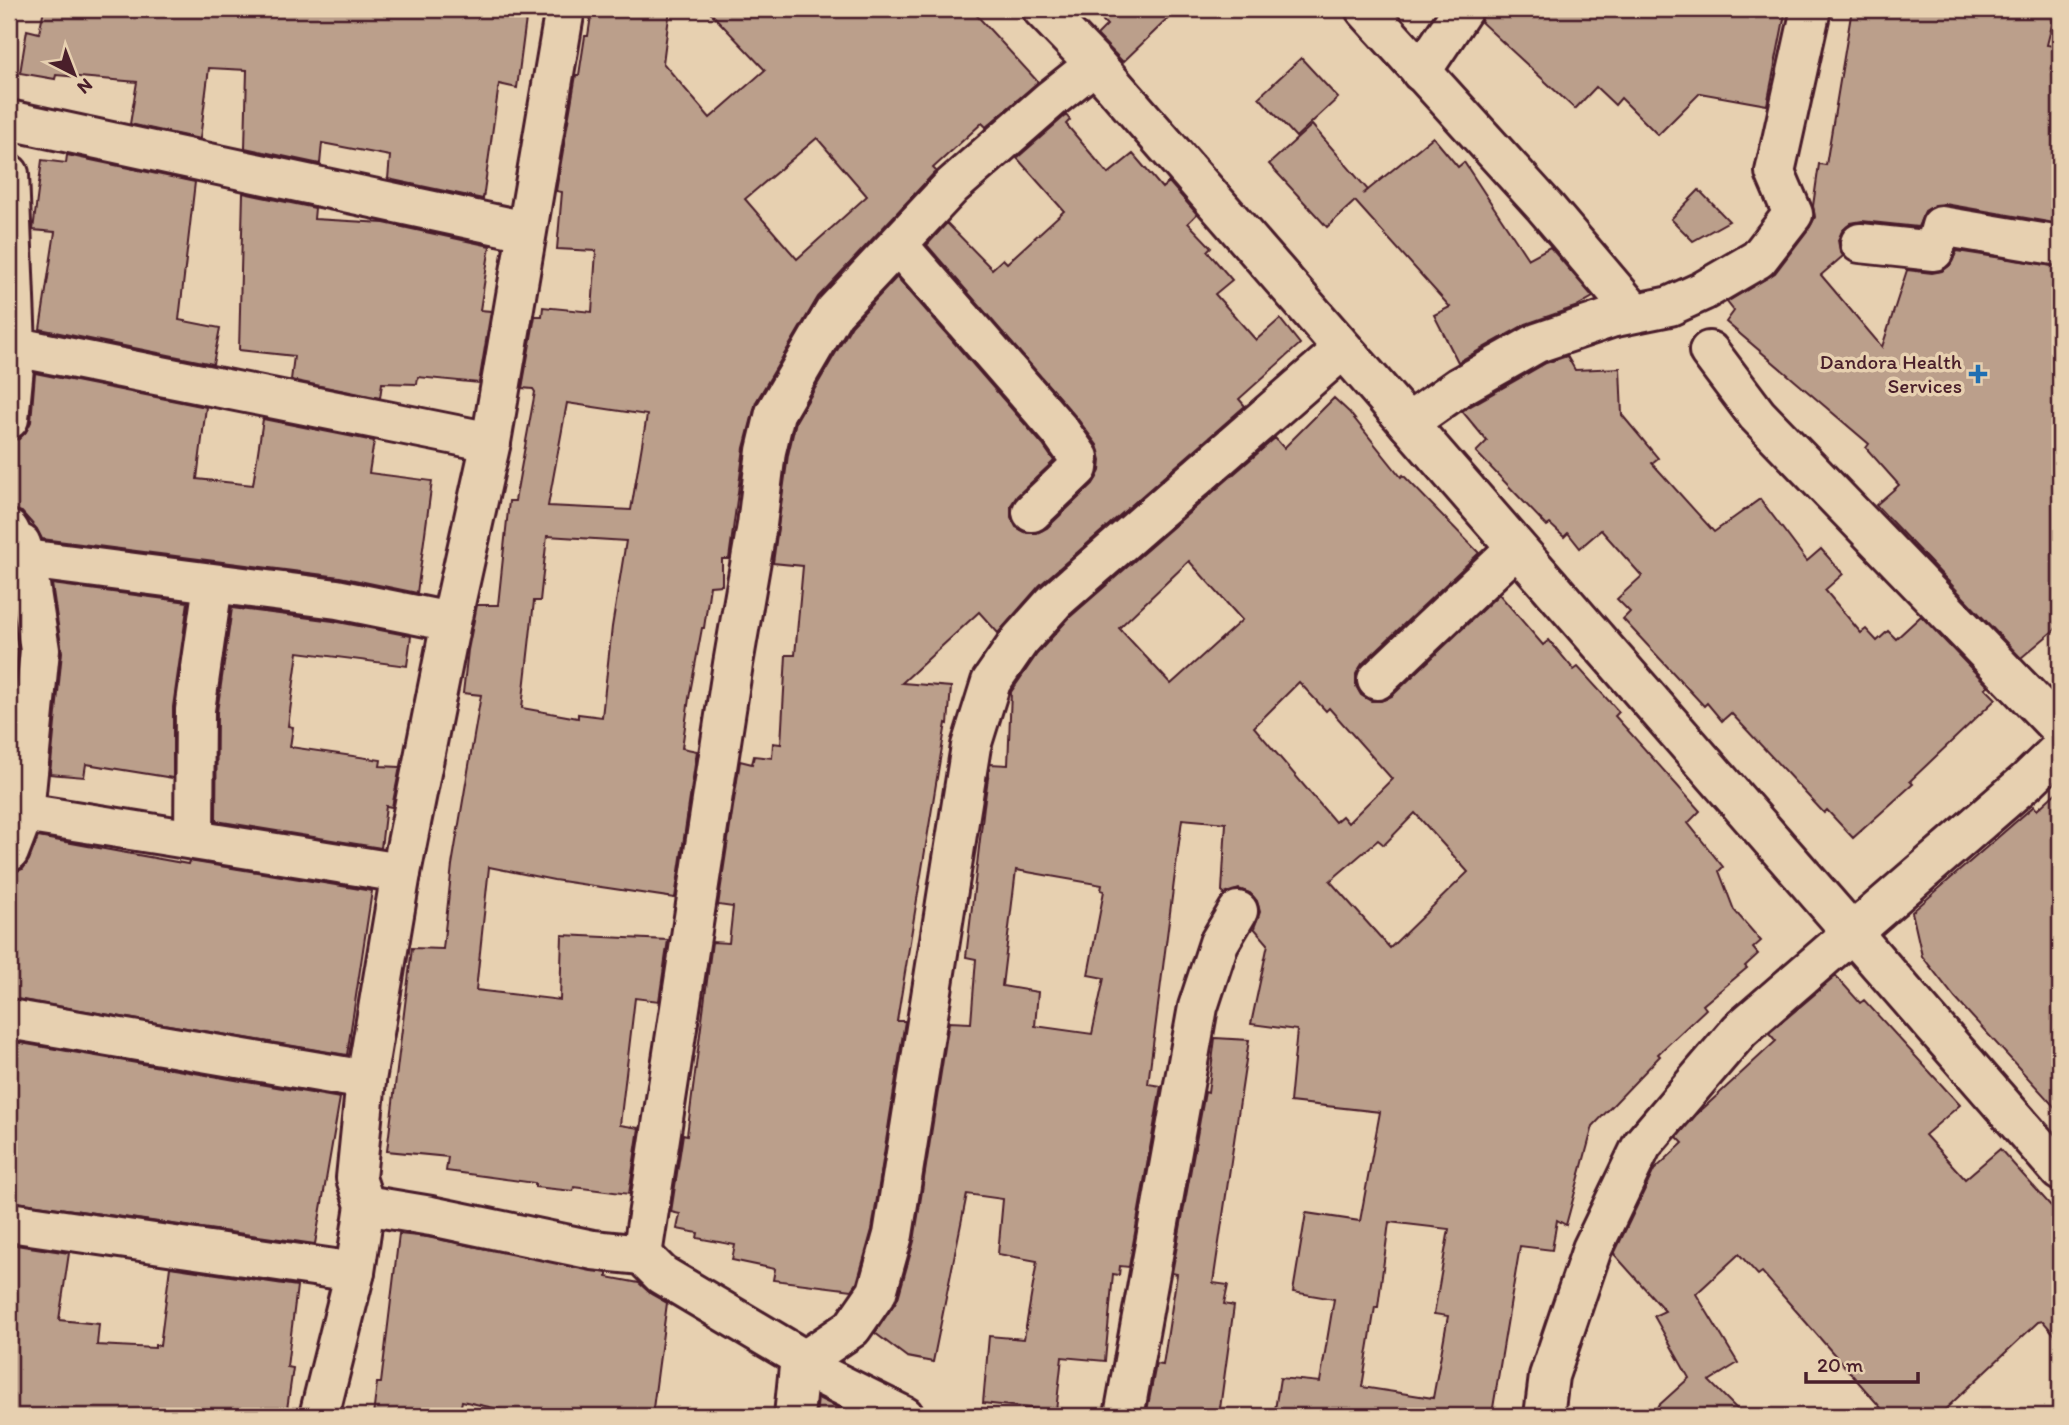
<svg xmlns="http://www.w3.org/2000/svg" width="2069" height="1425" viewBox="0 0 2069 1425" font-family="Itim,sans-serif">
<rect width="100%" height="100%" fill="#e7d0b0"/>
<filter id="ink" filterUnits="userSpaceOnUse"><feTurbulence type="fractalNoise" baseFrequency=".0143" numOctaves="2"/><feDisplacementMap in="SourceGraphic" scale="14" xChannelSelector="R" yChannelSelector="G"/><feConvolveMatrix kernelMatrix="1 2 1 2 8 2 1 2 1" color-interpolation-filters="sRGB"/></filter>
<g filter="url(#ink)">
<g fill="#bb9f8b" stroke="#4a1f2b" stroke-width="2" fill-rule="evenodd">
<path d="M44 9H188L215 13 216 9H510L527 11 517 88 499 84 483 199 388 179 390 156 322 143 320 164 245 148 247 70 209 68 200 139 130 124 137 82 56 75 55 79 20 73 27 30 39 33Z"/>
<path d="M592 9H670L663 63 710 118 765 70 707 9H971L1038 82 986 127 982 123 933 168 936 171 818 297 756 402 744 448 729 559H722V585L710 586 704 628H702L689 698 682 748 697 751 675 898 554 880 489 867 476 990 560 1000 562 935 668 940 659 1001 635 998 620 1125 639 1128 629 1194 574 1187 573 1191 535 1187V1183L446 1171 448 1157 387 1151 412 948 443 949 452 865 481 695 463 693 468 650 477 605H498L509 501H515L535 392 533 389 522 388 535 316H542L543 307 592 312 596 251 557 249 562 192 556 191 576 75H579L585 36H588ZM817 138 867 196 797 259 745 199ZM567 403 647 415 631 510 548 506ZM547 536 626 541 612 627 602 717 578 714V718L522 708 534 601H540Z"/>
<path d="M1092 9H1178L1123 62 1097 35 1107 25Z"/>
<path d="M1485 9H1786L1767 105 1700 93 1658 135 1621 98 1615 105 1596 87 1575 109 1481 22Z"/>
<path d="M1852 9H2056L2047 45 2060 47V224L1945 204 1935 205 1925 211 1918 227 1862 221 1851 223 1842 231 1838 240 1840 251 1843 256 1821 275 1882 347 1907 270 1932 273 1942 271 1950 265 1957 251 2060 267V625L2021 658 1876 505 1899 485 1866 448 1869 444 1726 322 1734 311 1727 302 1775 273 1810 227 1815 217 1813 206 1819 164 1826 165Z"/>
<path d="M1301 58 1338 98 1296 137 1259 97Z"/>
<path d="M1066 115 1070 120 1066 124 1108 174 1133 154 1162 188 1169 182 1197 214 1188 223 1211 247 1207 251 1232 280 1215 294 1256 340 1280 319 1300 344 1239 399 1245 406 1040 585 998 633 979 612 902 683 951 687 948 724 946 723 897 1021H905L872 1230 857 1283 852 1290 773 1280 775 1269 732 1260 735 1245 697 1238 698 1233 677 1229 680 1214 671 1212 683 1134 687 1135 712 942 729 943 733 907 718 905 740 761 752 764 754 756 772 758 773 743 781 744 786 655H795L803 566 773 563 788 455 796 421 852 325 897 277 1043 445 1054 461 1017 496 1011 505V517L1016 527 1027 533H1037L1047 528 1093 484 1100 471 1101 460 1097 445 1076 417 927 245 947 223 992 269 1003 259 1007 263 1064 211 1017 158Z"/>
<path d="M1312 125 1368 190 1363 194 1433 137 1458 167 1464 162 1528 259 1550 247 1593 297 1575 307 1526 324 1458 362 1434 315 1450 307 1355 201 1327 227 1269 164Z"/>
<path d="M67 155 195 182 179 320 220 328 213 364 40 329 55 232 33 230 42 160 66 163Z"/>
<path d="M1699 190 1729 221 1693 241 1671 219Z"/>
<path d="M243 193 315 208 314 219 384 223 490 246 480 310 491 311 479 383 418 377 417 384 382 383 380 398 291 380 294 356 239 350Z"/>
<path d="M1567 356 1575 370 1620 368 1622 415 1658 458 1652 463 1714 532 1760 499 1807 561 1821 549 1843 574 1825 590 1861 633 1866 629 1877 641 1888 631 1896 639 1921 616 1988 686 1985 688 1996 699 1910 781 1913 784 1853 838 1827 810 1824 813 1731 713 1722 721 1707 703 1704 706 1623 619 1630 612 1617 599 1642 576 1601 530 1580 548 1568 533 1564 537 1550 524 1547 526 1476 452 1487 441 1462 411 1546 363Z"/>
<path d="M35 373 206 407 197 479 253 485 263 419 374 441 369 473 432 481 417 593 340 577 42 539 37 529 22 512 9 508V466L12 440 19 439 26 432 31 422Z"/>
<path d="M1334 398 1349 412 1401 477 1403 475 1479 553 1362 664 1356 674V686L1361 695 1371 701H1381L1392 696 1499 594 1543 645 1549 640 1574 670 1578 667 1619 712 1615 716 1700 811 1688 823 1723 867 1719 871 1734 910 1761 941 1753 948 1758 954 1745 966 1747 968 1703 1005 1706 1009 1658 1054 1660 1056 1593 1126 1566 1225 1557 1220 1552 1250 1520 1246 1492 1414 1478 1411 1477 1416H1274L1280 1378 1320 1382 1334 1299 1293 1292 1306 1213 1360 1221 1380 1112 1290 1102 1297 1030 1251 1024 1268 944 1254 928 1260 912 1257 901 1250 893 1239 889 1225 894 1222 891 1226 823 1182 819 1148 1084 1161 1086 1129 1267 1120 1266 1119 1275 1113 1274 1105 1361 1062 1357 1056 1411 983 1403 989 1336 1024 1339 1037 1261 998 1254 1003 1199 967 1194 933 1362 907 1357 875 1333 898 1298 914 1241 949 1022 971 1023 976 959 966 957 984 806 990 764 1008 765 1011 692 1037 654 1070 617 1275 438 1284 448ZM1189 561 1242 620 1171 684 1119 628ZM1299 682 1326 711 1329 708 1392 779 1348 823 1342 816 1335 822 1254 727ZM1415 813 1468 872 1390 948 1330 881 1378 840 1384 845ZM1016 870 1102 885 1101 890 1104 891 1088 975 1104 978 1092 1034 1035 1026 1038 992 1002 986ZM1389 1222 1449 1229 1434 1314 1448 1316 1433 1398 1362 1387 1375 1307H1378Z"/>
<path d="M52 584 188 602 173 707V778L86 764 84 777 50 774 62 652Z"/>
<path d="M9 591 18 651 9 744Z"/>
<path d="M232 608 333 621 411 636 407 666 298 652 288 726 293 727 290 747 381 760 380 766 400 767 392 807 386 806 381 848 216 821 217 712Z"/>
<path d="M2060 789V1113L1955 998 1922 956 1912 912 2034 806 2037 810Z"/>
<path d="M38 837 188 864 189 861 372 891 347 1055 9 998V873L23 869 29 860Z"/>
<path d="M1836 976 1860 1003 1864 1000 1960 1105 1925 1135 1965 1179 2000 1149 2060 1216V1341L2043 1321 2038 1322 1938 1416H1888L1762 1272 1758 1275 1739 1254 1696 1294 1738 1363 1709 1381 1744 1416H1647L1689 1378 1654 1316 1665 1311 1614 1254 1654 1170 1683 1143 1677 1137 1696 1115 1776 1041 1769 1033Z"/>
<path d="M1215 1038 1249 1040 1213 1283 1228 1285 1224 1304 1234 1306 1219 1416H1146L1156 1364 1163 1365 1177 1274 1172 1273 1205 1092 1208 1093Z"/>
<path d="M9 1041 340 1098 315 1244 9 1201Z"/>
<path d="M399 1234 427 1237 607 1273V1277L639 1283 651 1294 667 1303 652 1416H530L462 1401 459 1416H373L377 1383H381Z"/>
<path d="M9 1244 69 1253 59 1320 99 1324 97 1345 155 1348V1345L160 1346 170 1267 297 1286 287 1367 293 1368 286 1416 9 1415Z"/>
<path d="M818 1398 855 1416H816Z"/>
</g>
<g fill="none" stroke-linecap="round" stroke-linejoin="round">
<defs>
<g id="street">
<path d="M1042 9 1095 64 2060 1171"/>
<path d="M1365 9 1545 207 1633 311"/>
<path d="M1421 72 1463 9"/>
<path d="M9 120 526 231"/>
<path d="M9 174 16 347 491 442"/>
<path d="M1860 243 1934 251 1941 226 2060 246"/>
<path d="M898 245 1060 431 1079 458 1078 468 1032 512"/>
<path d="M1709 351 1757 415 2060 729"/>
<path d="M9 419 16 347"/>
<path d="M1408 423 1459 387 1537 343 1611 318 1670 306 1703 291 1758 259 1793 214 1775 172 1811 9"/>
<path d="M9 530 15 542 21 544 26 559 40 650 24 813 9 852"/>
<path d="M26 559 337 599 451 622"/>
<path d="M1377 680 1516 548"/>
<path d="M24 813 401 873"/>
<path d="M194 839 195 710 213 584"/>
<path d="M9 1019 366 1080"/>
<path d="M365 1205 431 1216 593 1250 642 1255 662 1275 800 1357 794 1416"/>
<path d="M9 1222 355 1272"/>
<path d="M642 1255 733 664 757 525 766 451 775 413 834 312 952 186 1051 99 1095 64"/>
<path d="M799 1364 852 1328 877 1292 893 1235 971 746 991 682 1020 640 1055 601 1342 350"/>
<path d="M799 1364 904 1416"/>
<path d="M319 1416 355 1272 365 1205 356 1178 366 1080 401 873 451 622 491 442 565 9"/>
<path d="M1124 1416 1198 1007 1219 943 1238 911"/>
<path d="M1544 1416 1549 1376 1592 1249 1642 1145 1740 1030 2028 780 2060 749"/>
</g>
</defs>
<use href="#street" stroke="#4a1f2b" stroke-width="44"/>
<use href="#street" stroke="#e7d0b0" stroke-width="38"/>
</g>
</g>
<path fill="#1f6fb2" stroke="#e7d0b0" stroke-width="2.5" d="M1974.5 363.5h7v7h7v7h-7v7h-7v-7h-7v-7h7z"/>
<g text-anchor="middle" stroke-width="7" stroke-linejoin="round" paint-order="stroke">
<g font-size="21" fill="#4a1f2b" stroke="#e7d0b0" text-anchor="end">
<text x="1962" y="369">Dandora Health<tspan x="1962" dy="24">Services</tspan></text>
</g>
</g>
<rect width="2069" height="1425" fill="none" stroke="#e7d0b0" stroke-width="35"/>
<rect x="18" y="18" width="2034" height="1390" fill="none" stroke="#4a1f2b" stroke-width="2.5" filter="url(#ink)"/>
<g transform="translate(74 74) rotate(138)" stroke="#e7d0b0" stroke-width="5" paint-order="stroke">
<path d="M0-5L12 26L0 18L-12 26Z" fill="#4a1f2b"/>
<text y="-10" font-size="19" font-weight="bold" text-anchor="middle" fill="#4a1f2b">N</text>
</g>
<path d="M1806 1372v10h112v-10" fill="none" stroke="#4a1f2b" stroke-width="3.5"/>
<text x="1817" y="1372" font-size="21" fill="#4a1f2b" stroke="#e7d0b0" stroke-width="5" paint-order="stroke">20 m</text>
</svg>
